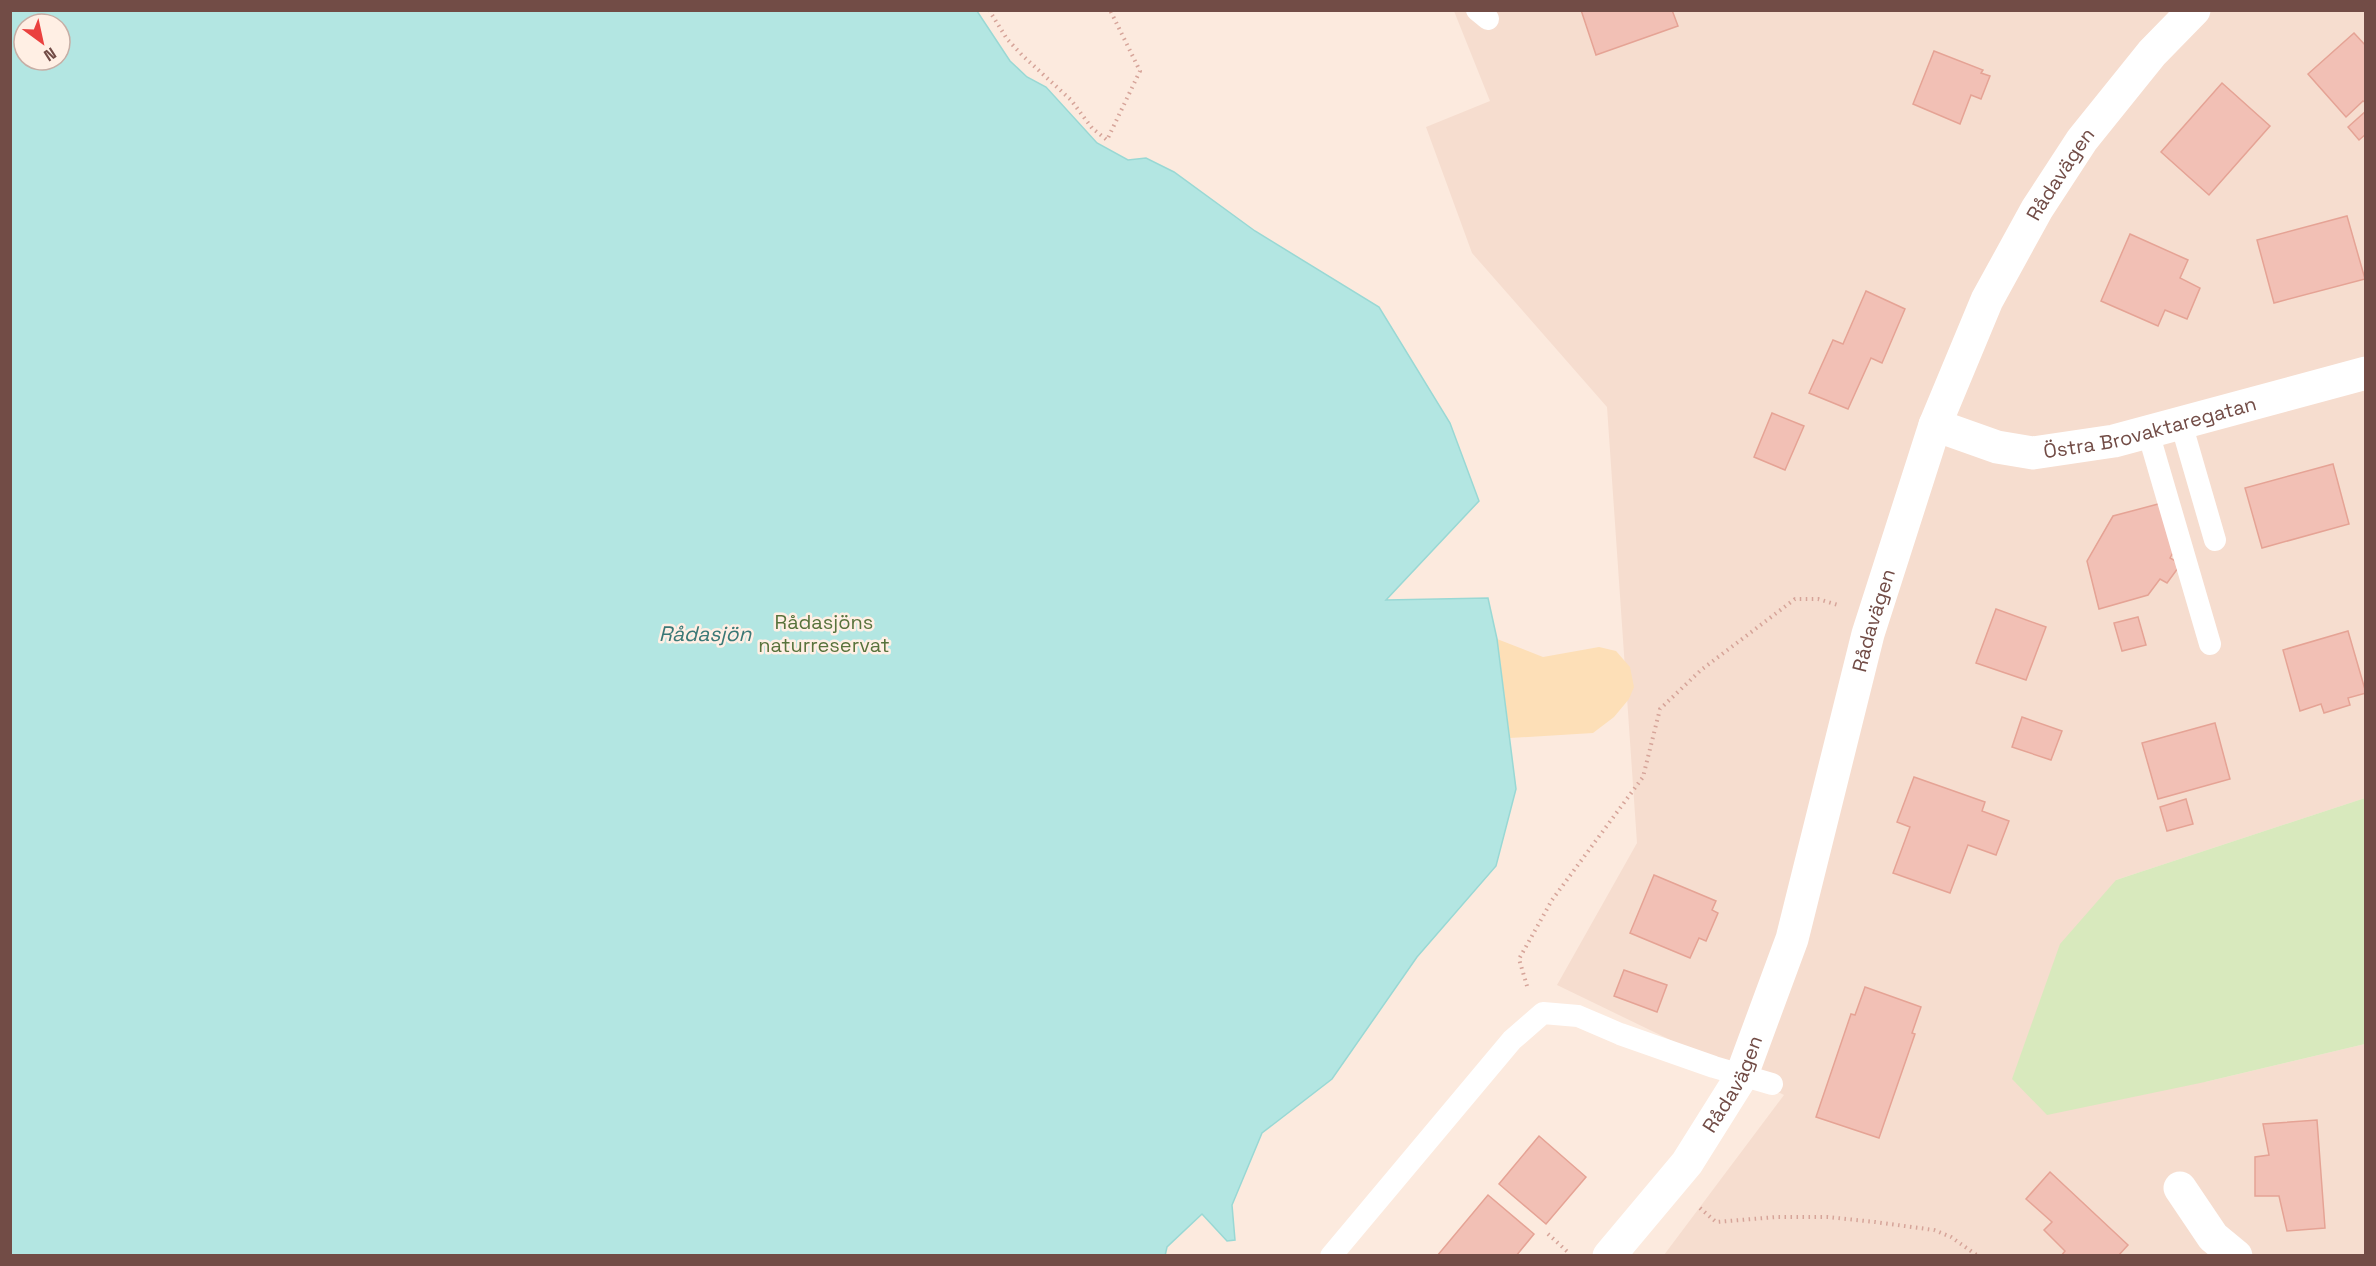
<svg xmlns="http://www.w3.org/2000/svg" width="2376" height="1266" viewBox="0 0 2376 1266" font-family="'Space Grotesk',sans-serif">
<rect width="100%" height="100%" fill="#fceade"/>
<path fill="#f6ddcf" d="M1454 11H2365V798L2116 880 2205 1082 2365 1044V1255H1664L1784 1095 1557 985 1637 843 1607 407 1472 253 1426 127 1490 101Z"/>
<path fill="#d8e9bd" d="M2365 798V1044L2205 1082 2047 1115 2012 1079 2060 944 2116 880Z"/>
<path fill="#fddfb7" d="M1497 639 1543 657 1599 647 1616 651 1630 667 1634 687 1629 699 1614 717 1593 733 1510 738Z"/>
<path fill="#b3e6e2" stroke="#99d8d4" stroke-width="1.5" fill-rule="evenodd" d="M10 11H977L1010 61 1027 77 1046 87 1097 143 1128 160 1146 158 1174 172 1255 231 1379 307 1450 423 1479 501 1386 600 1488 598 1497 639 1516 789 1496 866 1417 957 1332 1079 1262 1133 1232 1205 1235 1240 1227 1241 1202 1214 1167 1247 1165 1256 11 1255ZM24 24H60V60H24Z"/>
<g fill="#f2c0b5" stroke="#e5a395" stroke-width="1.5">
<path d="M1581 10H1672L1678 26 1596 55Z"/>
<path d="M2354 33 2366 46V103L2363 101 2346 117 2308 74Z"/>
<path d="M1934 51 1983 70 1981 73 1990 76 1981 99 1971 95 1960 124 1913 104Z"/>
<path d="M2222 83 2270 126 2209 195 2161 152Z"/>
<path d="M2366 111V134L2359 140 2348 127Z"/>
<path d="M2347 216 2365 279 2274 303 2257 240Z"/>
<path d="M2130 234 2188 260 2180 278 2200 288 2187 319 2165 310 2158 326 2101 301Z"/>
<path d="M1866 291 1905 309 1882 363 1871 358 1848 409 1809 393 1833 340 1843 344Z"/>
<path d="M1772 413 1804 426 1785 470 1754 457Z"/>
<path d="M2333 464 2349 524 2262 548 2245 488Z"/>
<path d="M2162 503 2174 551 2170 558 2181 564 2167 583 2160 579 2148 595 2099 609 2087 561 2113 516Z"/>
<path d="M1996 609 2046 627 2026 680 1976 663Z"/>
<path d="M2138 617 2146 645 2122 651 2114 623Z"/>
<path d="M2348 631 2366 693 2348 698 2350 705 2324 713 2321 704 2300 711 2283 650Z"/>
<path d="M2022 717 2062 731 2051 760 2012 747Z"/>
<path d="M2215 723 2230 779 2158 799 2142 743Z"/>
<path d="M1914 777 1985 802 1982 811 2009 821 1996 855 1968 845 1950 893 1893 873 1910 827 1897 822Z"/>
<path d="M2186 799 2193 824 2167 831 2160 807Z"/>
<path d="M1654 875 1716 901 1712 910 1718 913 1706 941 1699 938 1690 958 1630 933Z"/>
<path d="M1624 970 1667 985 1657 1012 1614 996Z"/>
<path d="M1865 987 1921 1007 1912 1033 1915 1034 1879 1138 1816 1117 1851 1014 1855 1015Z"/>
<path d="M2317 1120 2325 1228 2287 1231 2279 1196H2255V1157L2269 1155 2263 1124Z"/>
<path d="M1539 1136 1586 1177 1546 1224 1499 1184Z"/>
<path d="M2050 1172 2128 1245 2118 1256H2061L2065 1251 2044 1230 2052 1222 2026 1199Z"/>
<path d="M1488 1195 1534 1234 1516 1256H1437Z"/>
</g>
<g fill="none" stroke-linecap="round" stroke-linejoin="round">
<g stroke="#d6a499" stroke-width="4" stroke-dasharray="1.5 4.5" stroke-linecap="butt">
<path d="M989 10 1007 39 1022 55 1071 100 1092 128 1107 140 1140 71 1110 10"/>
<path d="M1527 986 1519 959 1552 900 1643 777 1660 709 1701 670 1795 599H1818L1838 605"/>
<path d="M1700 1208 1716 1222 1776 1217H1828L1875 1222 1934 1230 1951 1237 1978 1256"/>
<path d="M1548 1234 1570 1254"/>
</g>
<g stroke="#fff" stroke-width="22">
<path d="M1477 10 1488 19"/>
<path d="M2181 423 2215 540"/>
<path d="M2148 432 2210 644"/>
<path d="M1331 1256 1512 1040 1543 1013 1578 1016 1620 1034 1714 1067 1772 1084"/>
</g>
<g stroke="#fff" stroke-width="33">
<path id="s1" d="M1935 425 1997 447 2033 453 2114 441 2366 373"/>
<path d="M2180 1188 2213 1237 2236 1256"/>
</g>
<path stroke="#fff" stroke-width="33" id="s2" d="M1609 1256 1687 1163 1741 1077 1792 939 1868 634 1935 425 1987 300 2037 209 2082 140 2152 53 2194 10"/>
</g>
<g text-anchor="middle" stroke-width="5" stroke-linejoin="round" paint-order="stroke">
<g font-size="20" fill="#724c46" stroke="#ffefe4">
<text dy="7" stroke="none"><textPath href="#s2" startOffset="1185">Rådavägen</textPath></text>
<text dy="7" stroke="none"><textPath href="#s1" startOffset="222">Östra Brovaktaregatan</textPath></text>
<text dy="7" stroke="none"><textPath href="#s2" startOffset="699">Rådavägen</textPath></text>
<text dy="7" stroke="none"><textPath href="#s2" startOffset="213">Rådavägen</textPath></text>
</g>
<g font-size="20" fill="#58733c" stroke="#ffefe4">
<text x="824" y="629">Rådasjöns<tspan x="824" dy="23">naturreservat</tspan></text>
</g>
<g font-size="21" font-style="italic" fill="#3a7876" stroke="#ffefe4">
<text x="705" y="641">Rådasjön</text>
</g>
</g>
<rect width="2376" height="1266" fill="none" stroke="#724c46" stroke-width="24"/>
<g transform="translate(42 42) rotate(147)"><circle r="28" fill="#ffefe4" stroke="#c7aea5" stroke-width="1.5"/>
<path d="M0-4.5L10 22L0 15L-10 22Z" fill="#ea413f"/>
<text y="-9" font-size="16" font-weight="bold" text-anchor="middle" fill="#724c46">N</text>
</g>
</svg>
